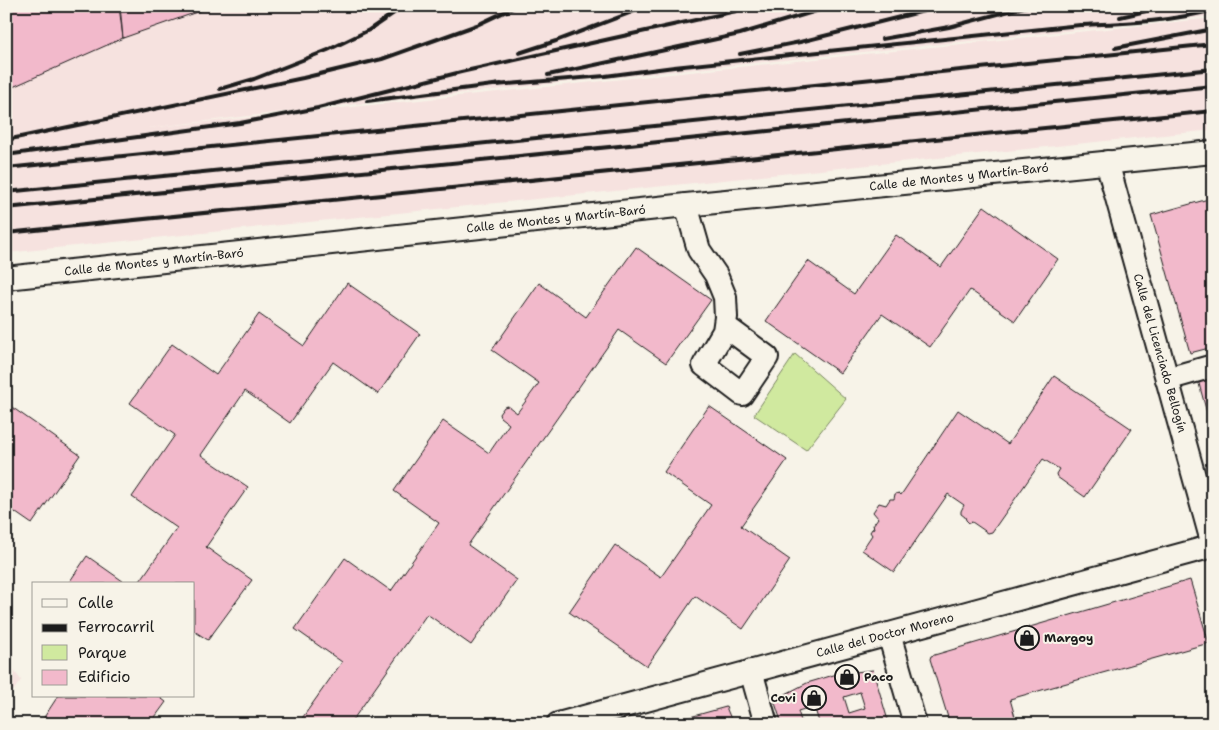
<svg xmlns="http://www.w3.org/2000/svg" width="1219" height="730" viewBox="0 0 1219 730" font-family="'Shantell Sans',sans-serif">
<rect width="100%" height="100%" fill="#f7f3e8"/>
<filter id="ink" filterUnits="userSpaceOnUse"><feTurbulence type="fractalNoise" baseFrequency=".02" numOctaves="2"/><feDisplacementMap in="SourceGraphic" scale="10" xChannelSelector="R" yChannelSelector="G"/><feConvolveMatrix kernelMatrix="1 2 1 2 8 2 1 2 1" color-interpolation-filters="sRGB"/></filter>
<g filter="url(#ink)">
<g fill="#f6e2df">
<path d="M6 6H1213V16L318 108 148 128 1213 18V130L6 253Z"/>
<path d="M6 660 21 680 6 701Z"/>
</g>
<path fill="#d0e99f" stroke="#76825e" d="M795 354 846 399 806 450 754 415Z"/>
<g fill="#f2b9cb" stroke="#1c1c1c" fill-rule="evenodd">
<path d="M6 6H119L123 38 6 90Z"/>
<path d="M120 6H214L123 38Z"/>
<path d="M1212 198 1213 347 1190 353 1151 215Z"/>
<path d="M984 206 1058 259 1015 321 970 290 930 347 882 314 840 373 766 321 808 261 854 294 896 235 941 267Z"/>
<path d="M636 247 711 300 666 363 619 330 468 545 517 580 471 645 427 614 350 724H298L342 662 295 629 345 558 391 591 439 523 394 491 443 421 489 453 509 424 500 417 499 414 504 407 508 406 517 413 539 383 492 350 539 283 586 317Z"/>
<path d="M347 283 420 334 378 394 333 362 290 423 245 391 201 455 248 487 206 547 252 580 208 640 194 631V584H138L177 528 132 497 175 435 130 403 172 344 216 375 259 314 304 346Z"/>
<path d="M1054 376 1132 429 1085 497 1057 477 1056 474 1059 469 1043 459 992 532 988 533 972 522 969 523 966 520 965 517 961 514V511L964 505 948 494 894 572 862 550 872 535 870 532 872 529 874 528 873 525 878 518 873 512 879 503 886 505 890 499H894L895 494 899 493 901 495 958 410 1008 444Z"/>
<path d="M1213 376V435L1198 380Z"/>
<path d="M6 403 80 455 32 524 6 506Z"/>
<path d="M709 406 787 460 741 526 790 560 743 629 695 596 647 666 569 612 615 545 661 577 711 505 664 472Z"/>
<path d="M87 556 127 584H68Z"/>
<path d="M1190 580 1209 643 1010 699 1017 724H950L930 659 931 656Z"/>
<path d="M873 670 889 724H813L819 722 814 706 798 711 802 724H782L774 700 807 683 837 674ZM860 692 865 708 849 713 844 697Z"/>
<path d="M58 696H158L166 702 150 724H34L36 721 38 720 41 722Z"/>
<path d="M726 707 733 724H666L679 720Z"/>
</g>
<g fill="none" stroke-linecap="round" stroke-linejoin="round">
<defs>
<g id="street">
<path d="M1107 162 1213 545"/>
<path d="M686 205 699 250 716 275 725 297 726 317 724 331 704 365 742 394 767 357 725 326"/>
<path d="M6 278 686 205 1213 152"/>
<path d="M1167 379 1213 366"/>
<path d="M889 634 915 724"/>
<path d="M751 671 766 724"/>
<path d="M558 724 1213 546"/>
</g>
</defs>
<use href="#street" stroke="#1c1c1c" stroke-width="26"/>
<use href="#street" stroke="#f7f3e8" stroke-width="22"/>
<g stroke="#1c1c1c" stroke-width="4">
<path d="M1120 17 1168 6"/>
<path d="M882 39 949 27 1028 6"/>
<path d="M1115 48 1213 29"/>
<path d="M519 53 556 41 648 6"/>
<path d="M740 54 800 42 944 6"/>
<path d="M548 75 740 34 833 6"/>
<path d="M496 85 605 76 674 67 1080 25C1124 23 1170 22 1213 10"/>
<path d="M220 89 254 79 328 50 369 30 404 6"/>
<path d="M367 101 501 84"/>
<path d="M6 140 303 78 382 59 477 25 517 6"/>
<path d="M6 155 240 123 318 108 461 72 736 11 749 6"/>
<path d="M6 168 1213 44"/>
<path d="M6 192 1213 69"/>
<path d="M6 208 1213 86"/>
<path d="M6 233 1213 111"/>
</g>
</g>
</g>
<defs>
<symbol id="shop-ring" viewBox="-11 -11 22 22"><circle r="9.5" fill="#f7f3e8" stroke="#1c1c1c" stroke-width="1.5"/><path d="M-5-2.5h2.3a2.7 3.5 0 0 1 5.4 0H5L5.5 6h-11ZM-1.5-2.5h3a1.5 2.3 0 0 0-3 0Z" fill="#1c1c1c"/></symbol>
</defs>
<g fill-rule="evenodd">
<use href="#shop-ring" x="1013" y="624" width="28" height="28"/>
<use href="#shop-ring" x="833" y="663" width="28" height="28"/>
<use href="#shop-ring" x="800" y="684" width="28" height="28"/>
</g>
<g text-anchor="middle" stroke-width="4" stroke-linejoin="round" paint-order="stroke">
<g font-size="12" fill="#1c1c1c" stroke="#f7f3e8">
<text transform="translate(959 177) rotate(-6)" y="4">Calle de Montes y Martín-Baró</text>
<text transform="translate(556 219) rotate(-6)" y="4">Calle de Montes y Martín-Baró</text>
<text transform="translate(154 262) rotate(-6)" y="4">Calle de Montes y Martín-Baró</text>
<text transform="translate(1160 353) rotate(74)" y="4">Calle del Licenciado Bellogín</text>
<text transform="translate(885 635) rotate(-15)" y="4">Calle del Doctor Moreno</text>
</g>
<g font-size="12" font-weight="bold" fill="#1c1c1c" stroke="#f7f3e8" text-anchor="start">
<text x="1044" y="642">Margoy</text>
<text x="864" y="681">Paco</text>
<text x="796" y="702" text-anchor="end">Covi</text>
</g>
</g>
<rect width="1219" height="730" fill="none" stroke="#f7f3e8" stroke-width="25"/>
<rect x="12" y="12" width="1194" height="705" fill="none" stroke="#1c1c1c" stroke-width="2" filter="url(#ink)"/>
<rect x="32" y="582" width="162" height="115" fill="#f7f3e8" stroke="#9f9d96"/>
<rect x="42" y="599" width="25" height="8" fill="#f7f3e8" stroke="#9f9d96"/>
<text x="78" y="608" font-size="15" fill="#1c1c1c">Calle</text>
<rect x="42" y="624" width="25" height="8" fill="#1c1c1c" stroke="#9f9d96"/>
<text x="78" y="632" font-size="15" fill="#1c1c1c">Ferrocarril</text>
<rect x="42" y="645" width="25" height="15" fill="#d0e99f" stroke="#9f9d96"/>
<text x="78" y="658" font-size="15" fill="#1c1c1c">Parque</text>
<rect x="42" y="670" width="25" height="15" fill="#f2b9cb" stroke="#9f9d96"/>
<text x="78" y="682" font-size="15" fill="#1c1c1c">Edificio</text>
</svg>
